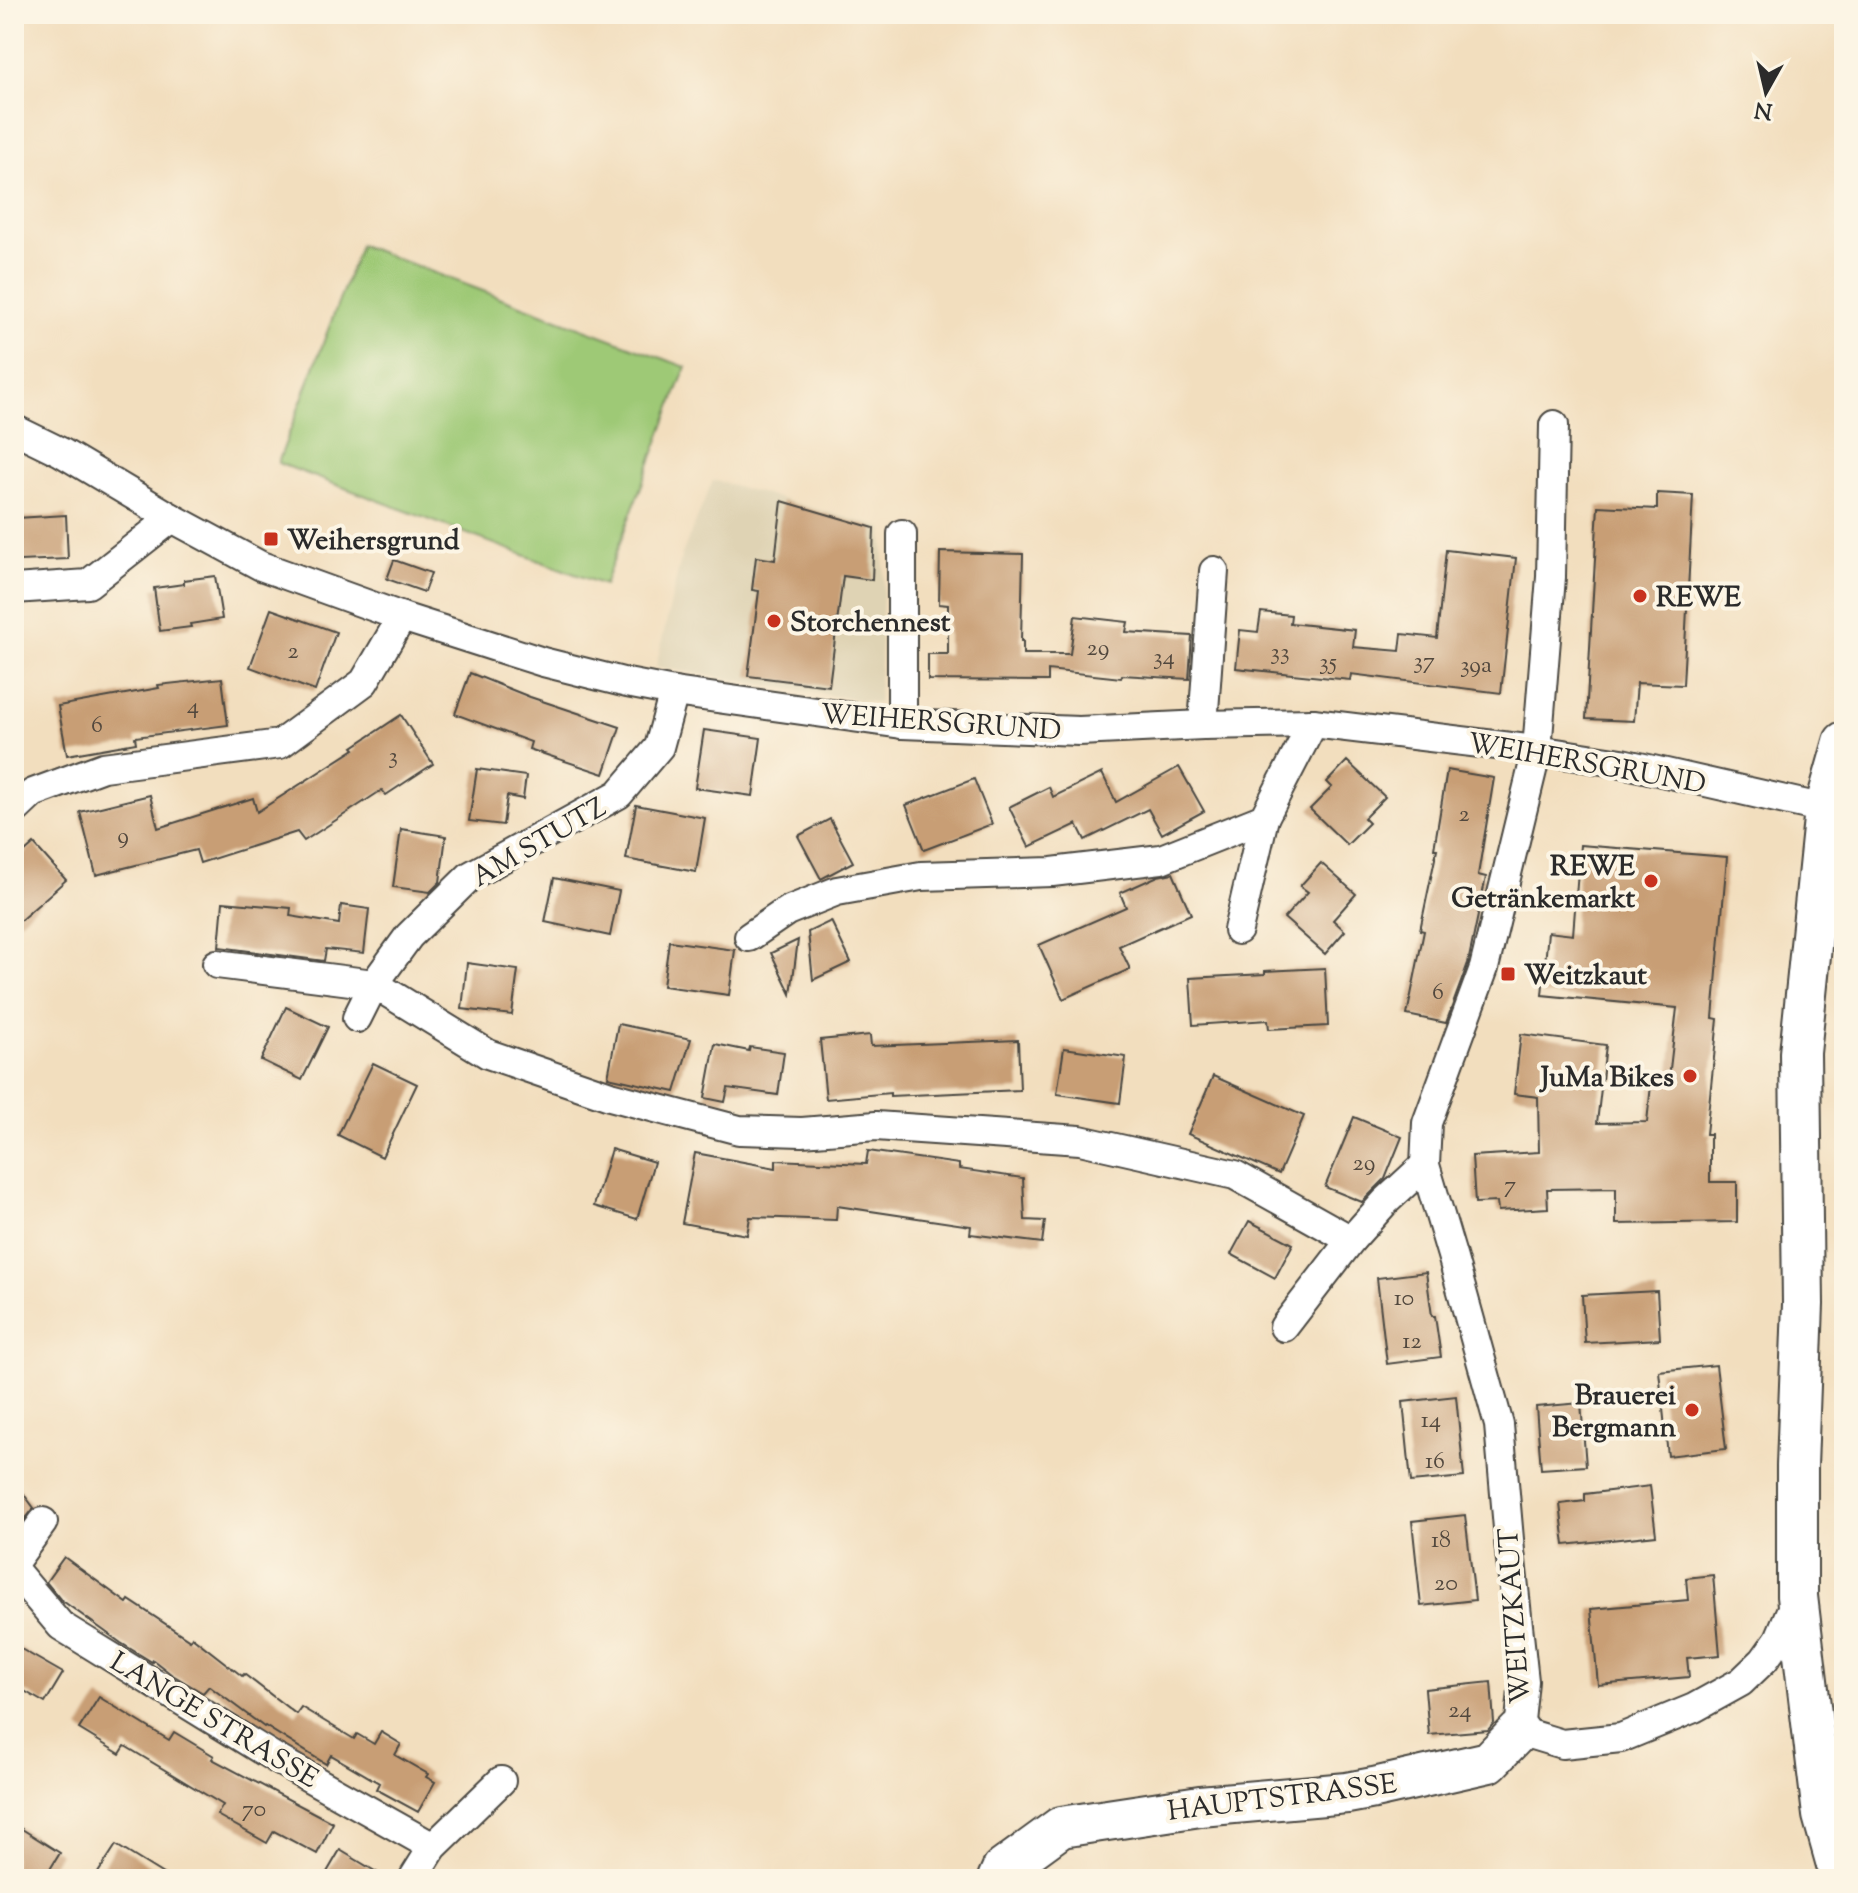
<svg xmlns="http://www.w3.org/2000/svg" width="1858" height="1893" viewBox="0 0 1858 1893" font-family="'Sorts Mill Goudy',serif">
<rect width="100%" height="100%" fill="#fcf5e5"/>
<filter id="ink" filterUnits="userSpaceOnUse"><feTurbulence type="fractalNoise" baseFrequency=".0125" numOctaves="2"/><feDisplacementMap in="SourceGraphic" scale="16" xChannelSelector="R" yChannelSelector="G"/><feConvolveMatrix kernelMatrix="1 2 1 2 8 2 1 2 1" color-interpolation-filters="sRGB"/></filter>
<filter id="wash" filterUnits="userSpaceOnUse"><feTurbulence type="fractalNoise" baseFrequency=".006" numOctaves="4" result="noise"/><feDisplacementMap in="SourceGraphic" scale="32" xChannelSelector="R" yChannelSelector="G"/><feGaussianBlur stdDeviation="1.8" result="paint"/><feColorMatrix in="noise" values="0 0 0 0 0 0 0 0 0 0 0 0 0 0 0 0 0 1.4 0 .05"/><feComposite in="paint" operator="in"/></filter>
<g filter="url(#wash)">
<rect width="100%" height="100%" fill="#f2debe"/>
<path fill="#dfd3b4" d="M713 480 883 528 884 575 878 703 656 667 682 554Z"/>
<path fill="#9ec976" stroke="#647a50" stroke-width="2" d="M360 245 686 367 604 585 278 463Z"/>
<g id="blocks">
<g fill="#c89e75">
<path d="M1657 493 1693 495 1683 685 1637 683 1634 721 1586 719 1598 506 1657 509Z"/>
<path d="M782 501 874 528 872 580 843 576 829 686 748 676 759 591 752 590 756 557 775 560Z"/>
<path d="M66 515 68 559 19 561 17 518Z"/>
<path d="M1446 550 1516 558 1501 693 1351 674 1350 680 1236 668 1240 630 1258 632 1261 612 1291 615 1290 623 1355 630 1353 647 1400 651 1402 634 1437 638Z"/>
<path d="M940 552 1023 554 1021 641H1023V654H1070L1075 616 1128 622 1126 632 1192 636 1189 679 1122 675 1121 678 1048 670V681L928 680V654H948V605L939 604Z"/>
<path d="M394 560 431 573 424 592 387 579Z"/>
<path d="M215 576 222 619 190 624 191 627 160 631 154 588 184 584V580Z"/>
<path d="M271 609 336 632 315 691 250 667Z"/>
<path d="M470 673 530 697 620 727 604 774 529 749 531 742 455 714Z"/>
<path d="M222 678 228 725 135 737 136 743 67 755 58 706 159 688 158 685Z"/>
<path d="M401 715 433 764 386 795 382 790 304 841 297 832 200 863 196 850 96 875 80 812 150 795 158 828 253 798 257 812 355 749 353 747Z"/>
<path d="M704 730 761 738 753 796 695 788Z"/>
<path d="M1347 761 1385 797 1364 818 1369 823 1347 845 1310 809 1332 787 1327 782Z"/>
<path d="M1179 767 1204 811 1162 834 1148 809 1085 840 1077 824 1029 847 1009 807 1049 787 1053 797 1102 773 1116 802Z"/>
<path d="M477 769 526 776 523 799 507 796 503 825 469 821Z"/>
<path d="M1447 770 1494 778 1478 875 1486 877 1468 963 1446 1023 1407 1015 1424 931 1420 930 1437 849H1434Z"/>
<path d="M974 779 992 824 924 850 906 805Z"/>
<path d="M636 805 705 818 696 872 626 859Z"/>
<path d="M830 819 853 862 821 879 798 836Z"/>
<path d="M401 829 446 836 440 882 430 892 393 887Z"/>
<path d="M34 844 66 880 14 926V862Z"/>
<path d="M1580 845 1727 857 1713 1018 1718 1019 1706 1134H1710V1182H1737V1222L1616 1224V1188L1547 1189 1548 1208 1498 1211 1497 1202 1475 1203 1472 1156 1539 1152 1538 1097 1514 1094 1521 1034 1606 1045 1597 1123 1647 1122 1652 1076 1669 1078 1677 1008 1542 995 1548 932 1573 935Z"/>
<path d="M1321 863 1356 894 1333 920 1345 931 1325 954 1284 918 1308 892 1300 886Z"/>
<path d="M1173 873 1191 914 1119 946 1130 969 1063 999 1039 945 1126 907 1120 893 1158 876Z"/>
<path d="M554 878 619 891 610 936 545 922Z"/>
<path d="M223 902 291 908 290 916 339 924 341 905 369 909 364 953 326 949 324 961 219 947Z"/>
<path d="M831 921 851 962 813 980 808 932Z"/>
<path d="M798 940 791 994 771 953Z"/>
<path d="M669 941 735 950 729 995 663 986Z"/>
<path d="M467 963 518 970 512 1015 462 1009Z"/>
<path d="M1325 968 1328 1026 1269 1029 1268 1020 1193 1025 1190 978 1265 974V971Z"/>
<path d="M286 1007 328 1027 302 1080 261 1060Z"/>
<path d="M618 1024 691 1039 675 1092 608 1077Z"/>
<path d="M870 1035 871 1046 1018 1040 1020 1090 890 1096V1093L826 1099 820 1040Z"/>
<path d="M715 1044 749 1051 750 1047 784 1052 778 1095 728 1088 725 1102 705 1098Z"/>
<path d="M1064 1048 1126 1057 1120 1103 1057 1094Z"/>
<path d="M373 1063 417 1084 382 1157 338 1135Z"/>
<path d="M1213 1076 1304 1116 1279 1174 1188 1134Z"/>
<path d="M1354 1117 1402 1137 1385 1179 1362 1202 1325 1187Z"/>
<path d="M611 1149 654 1162 637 1219 594 1206Z"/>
<path d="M868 1151 959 1164V1169L1023 1178 1025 1220 1045 1221 1042 1243 970 1234 971 1226 837 1206 836 1220 750 1217 747 1235 682 1223 695 1153 776 1168V1160L866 1164Z"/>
<path d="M1249 1221 1293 1244 1275 1278 1231 1254Z"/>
<path d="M1426 1272 1432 1316H1435L1441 1357 1387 1364 1377 1278Z"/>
<path d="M1657 1291 1660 1339 1585 1343 1582 1295Z"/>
<path d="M1716 1365 1726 1449 1668 1456 1659 1371Z"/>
<path d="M1456 1396 1464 1477 1411 1482 1403 1402Z"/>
<path d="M1581 1403 1586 1466 1541 1469 1536 1407Z"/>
<path d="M14 1481 34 1508 14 1533Z"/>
<path d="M1650 1486 1656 1535 1565 1545 1560 1504 1585 1501V1494Z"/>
<path d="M1465 1515 1475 1600 1421 1606 1412 1521Z"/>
<path d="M64 1557 127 1603 129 1600 190 1640 192 1637 242 1676 244 1674 296 1714 301 1707 354 1739 357 1734 374 1744 381 1732 401 1744 395 1755 428 1774 426 1777 435 1782 418 1812 376 1789 379 1783 331 1755 326 1764 265 1726 264 1727 209 1686 203 1693 171 1674 153 1660 152 1662 121 1643 60 1599 46 1582Z"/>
<path d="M1713 1575 1720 1655 1687 1658 1689 1677 1598 1685 1591 1609 1688 1600 1686 1578Z"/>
<path d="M14 1645 63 1673 45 1703 14 1685Z"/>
<path d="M1491 1682 1494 1723 1488 1730 1429 1735 1425 1689Z"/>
<path d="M99 1697 169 1740 174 1732 214 1756 212 1759 333 1823 317 1854 274 1831 267 1843 217 1815 223 1805 125 1746 120 1754 79 1729Z"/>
<path d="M14 1824 60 1853 44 1879H27L14 1871Z"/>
<path d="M116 1845 171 1879H94Z"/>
<path d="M340 1850 388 1879H323Z"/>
</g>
</g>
</g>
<g filter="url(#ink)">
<use href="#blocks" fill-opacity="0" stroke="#494641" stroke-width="2"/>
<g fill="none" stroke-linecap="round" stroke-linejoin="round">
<defs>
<g id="street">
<path d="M1554 425 1551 577 1537 750 1484 968 1427 1123 1425 1165 1453 1259 1499 1425 1510 1551 1524 1681 1519 1731 1562 1744 1621 1738 1694 1708 1741 1682 1764 1660 1779 1639 1795 1601"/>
<path d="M14 429 61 452 172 518 261 566 402 617 543 662 627 683 674 692 902 724 1079 731 1203 725 1313 723 1537 750 1622 763 1825 809"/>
<path d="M14 589 88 584 172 518"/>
<path d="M902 724V534"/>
<path d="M1203 725 1214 571"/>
<path d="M14 811 33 793 103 767 280 744 364 682 402 617"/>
<path d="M1238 930 1264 818"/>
<path d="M749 937 787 911 837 891 921 876 1052 872 1161 859 1264 818 1313 723"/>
<path d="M217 964 374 984 488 1054 610 1096 739 1130 802 1132 876 1126 1080 1140 1235 1175 1351 1240"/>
<path d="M357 1018 374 984 409 936 470 876 619 794 659 747 674 692"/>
<path d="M1284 1327 1351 1240 1385 1202 1425 1165"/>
<path d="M14 1562 43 1522"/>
<path d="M14 1570 61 1626 275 1758 433 1847"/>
<path d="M413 1879 433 1847 501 1781"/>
</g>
<g id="secondary">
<path d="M998 1879 1002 1870 1061 1827 1200 1806 1347 1793 1374 1788 1489 1762 1519 1731"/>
<path d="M1841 1879 1823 1815 1797 1596V1466L1803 1304 1800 1053 1825 809 1844 742"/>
</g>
</defs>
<use href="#street" stroke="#494641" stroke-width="32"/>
<use href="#secondary" stroke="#494641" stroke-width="44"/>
<use href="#street" stroke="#fff" stroke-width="28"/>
<use href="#secondary" stroke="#fff" stroke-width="40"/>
</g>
</g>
<g fill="#c8321e" stroke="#fcf5e5" stroke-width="3">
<rect x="263" y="531" width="16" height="16" rx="4"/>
<circle cx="1640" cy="596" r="8"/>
<circle cx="774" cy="621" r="8"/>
<circle cx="1651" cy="881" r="8"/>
<rect x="1500" y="966" width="16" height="16" rx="4"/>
<circle cx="1690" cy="1076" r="8"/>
<circle cx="1692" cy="1410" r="8"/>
</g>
<g text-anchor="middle" stroke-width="8" stroke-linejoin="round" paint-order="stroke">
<g font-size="24" fill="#52483e">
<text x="1098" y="655">29</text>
<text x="293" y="658">2</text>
<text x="1280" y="659">33</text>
<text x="1164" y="664">34</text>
<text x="1424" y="668">37</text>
<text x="1328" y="669">35</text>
<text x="1476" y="672">39a</text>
<text x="193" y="713">4</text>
<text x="97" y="732">6</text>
<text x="393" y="763">3</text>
<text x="1464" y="821">2</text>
<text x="123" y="843">9</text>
<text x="1438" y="999">6</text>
<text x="1364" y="1170">29</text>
<text x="1510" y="1192">7</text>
<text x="1404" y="1305">10</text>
<text x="1412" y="1348">12</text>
<text x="1431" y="1427">14</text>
<text x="1435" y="1468">16</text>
<text x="1441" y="1547">18</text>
<text x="1446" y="1590">20</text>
<text x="1460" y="1717">24</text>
<text x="254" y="1816">70</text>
</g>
<g font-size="28" font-weight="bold" fill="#2b2b2b" stroke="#fcf5e5" text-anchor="start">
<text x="287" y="549">Weihersgrund</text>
<text x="1656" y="606">REWE</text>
<text x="790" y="631">Storchennest</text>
<text x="1635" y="875" text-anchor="end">REWE<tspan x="1635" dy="32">Getränkemarkt</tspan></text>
<text x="1524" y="984">Weitzkaut</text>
<text x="1674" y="1086" text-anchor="end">JuMa Bikes</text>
<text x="1676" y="1404" text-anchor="end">Brauerei<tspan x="1676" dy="32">Bergmann</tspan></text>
</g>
<g font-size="28" fill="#2b2b2b" stroke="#fcf5e5">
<text transform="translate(941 721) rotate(4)" y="10">WEIHERSGRUND</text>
<text transform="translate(1587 762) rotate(10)" y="10">WEIHERSGRUND</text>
<text transform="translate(538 841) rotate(-30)" y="10">AM STUTZ</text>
<text transform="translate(1513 1616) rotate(-94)" y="10">WEITZKAUT</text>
<text transform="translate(215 1719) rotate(31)" y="10">LANGE STRASSE</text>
<text transform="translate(1282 1796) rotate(-7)" y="10">HAUPTSTRASSE</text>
</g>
</g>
<rect width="1858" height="1893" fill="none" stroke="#fcf5e5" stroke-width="48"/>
<g transform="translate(1766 92) rotate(188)" stroke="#fcf5e5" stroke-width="6" paint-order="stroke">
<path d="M0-6L14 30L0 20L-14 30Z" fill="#2b2b2b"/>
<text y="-12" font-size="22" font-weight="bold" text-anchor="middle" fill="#2b2b2b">N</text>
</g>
</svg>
